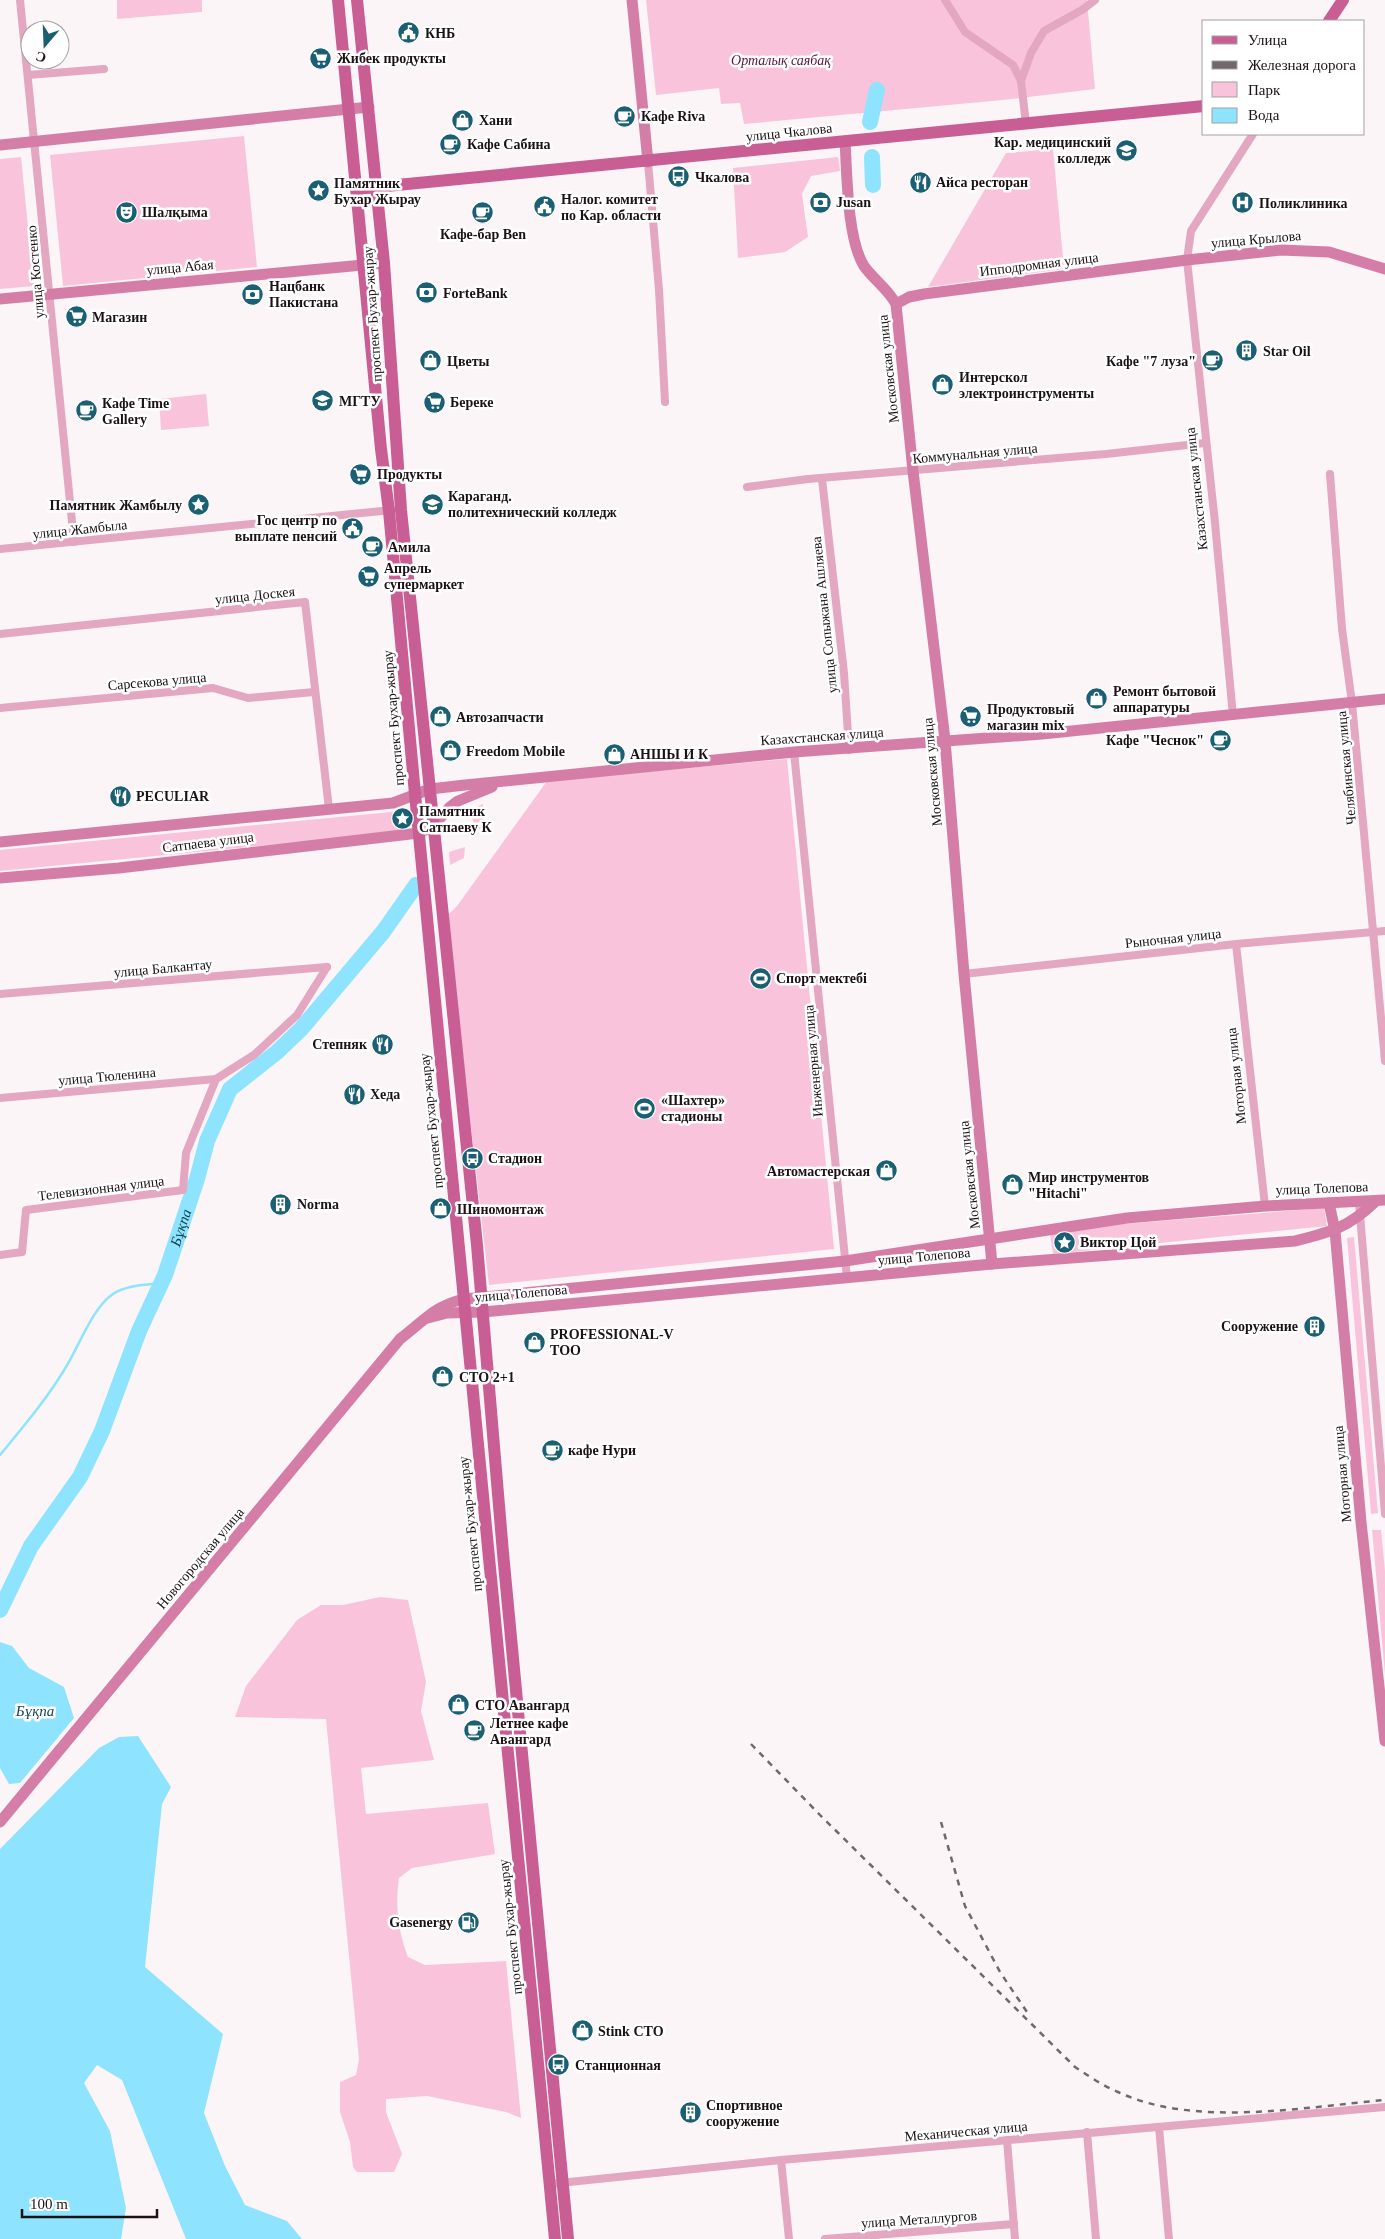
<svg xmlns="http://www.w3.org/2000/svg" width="1385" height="2239" viewBox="0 0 1385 2239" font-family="'Times New Roman',serif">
<rect width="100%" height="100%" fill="#fcf5f8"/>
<g fill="#f9c4db">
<path d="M117 0H202V12L117 19Z"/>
<path d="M646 0H1087L1095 89 1003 100 744 124 740 103 721 104 719 88 656 95Z"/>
<path d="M244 136 257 267 63 286 50 155Z"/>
<path d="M1053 149 1064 269 928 287 1006 153Z"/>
<path d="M21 157 34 286 0 289V159Z"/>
<path d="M838 157 840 171 811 176 802 194 808 237 785 252 738 258 733 168Z"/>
<path d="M206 394 209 426 161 430 159 399Z"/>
<path d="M787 759 834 1249 489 1285 447 916 457 906 547 781Z"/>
<path d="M483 804 484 826 477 831 469 810Z"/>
<path d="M401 811 403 832 0 871V850Z"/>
<path d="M465 847 464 858 450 865 449 852Z"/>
<path d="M1324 1208 1327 1226 1053 1254 1050 1234 1123 1224Z"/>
<path d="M1354 1237 1378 1513 1371 1514 1347 1238Z"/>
<path d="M1372 1530H1381L1385 1571V1675Z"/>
<path d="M380 1597 408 1600 426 1682 421 1711 434 1760 361 1768 366 1814 488 1803 495 1854 412 1868 399 1878C395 1906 398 1931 408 1957L425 1965 506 1961 521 2118 506 2112 427 2096 386 2099V2112L402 2154 394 2172H357L353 2167 350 2142 340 2112V2082L356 2075 359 2059 326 1719 235 1717 246 1686 297 1620 321 1605H343Z"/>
</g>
<g fill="#8ee3fe">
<path d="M0 1642 12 1646 29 1668 64 1687 74 1718 20 1783 9 1784 0 1768Z"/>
<path d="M138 1736 171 1787 162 1804 145 1967 223 2034 204 2113 225 2166 245 2205 287 2221 302 2239H186L122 2080 97 2065 84 2083 110 2131 126 2208 121 2239H0V1849L99 1748 119 1737Z"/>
</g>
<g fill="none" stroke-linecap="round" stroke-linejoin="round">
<path stroke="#8ee3fe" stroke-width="2.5" d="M0 1455C23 1427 47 1399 66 1367 79 1346 93 1307 113 1294 127 1285 146 1285 161 1283"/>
<g stroke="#8ee3fe" stroke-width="16">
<path d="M870 122 877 90"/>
<path d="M872 157 873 185"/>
<path id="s1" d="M0 1610 31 1546 80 1477 102 1431 139 1331 165 1275 197 1179 207 1141 230 1089 277 1052 301 1029 383 932 416 885"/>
</g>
<g stroke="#e3a7c1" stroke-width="8">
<path d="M20 0 74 542"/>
<path d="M945 0 965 32 1013 65 1021 81 1026 124"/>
<path d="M28 75 104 69"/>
<path d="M1021 81 1031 53 1044 31 1082 10 1095 0"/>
<path d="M648 162 659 290 665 402"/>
<path d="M1330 474 1342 629 1352 703 1385 1061"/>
<path d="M822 479 844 673 849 750"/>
<path d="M747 487 808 479 1106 454 1205 443"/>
<path d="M0 549 392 510"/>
<path d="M0 634 305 602 329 809"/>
<path d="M0 708 213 688 248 698 314 692"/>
<path d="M1233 716 1215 523 1187 260 1191 231 1253 134"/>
<path d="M794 752 847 1278"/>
<path d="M1236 944 1265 1206"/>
<path d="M964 974 1236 944 1385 931"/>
<path d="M0 994 327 967"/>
<path d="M0 1098 216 1079"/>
<path d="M1359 1203 1385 1514"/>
<path d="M0 1255 22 1252 26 1210 183 1190 186 1153 216 1079 254 1055 297 1015 327 967"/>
<path d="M1159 2127 1169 2239"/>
<path d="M1087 2132 1096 2239"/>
<path d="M1007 2140 1015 2239"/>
<path d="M781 2160 789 2239"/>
<path d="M550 2184 781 2160 1385 2107"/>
<path d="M825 2239 1014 2224"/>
</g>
<g stroke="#d47ea7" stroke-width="11">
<path d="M632 0 648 162"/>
<path d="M845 141C847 173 847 239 864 266 874 280 888 289 896 304L913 471 945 740 964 974 992 1264"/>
<path d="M0 145 369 107"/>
<path d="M0 299 384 263"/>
<path d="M896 304 909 297 924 294 1187 260 1281 250 1329 252 1385 269"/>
<path d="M0 842 393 803 430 789 465 785 794 752 1042 734 1385 699"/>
<path d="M0 878 119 868 419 833 433 826 450 807 458 801 492 787"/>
<path d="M1329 1203 1335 1231 1361 1522 1385 1741"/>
<path d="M428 1318 447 1313 483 1312 992 1264 1295 1241C1331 1232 1348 1228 1376 1201"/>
<path d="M0 1822 400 1339C424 1321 434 1306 464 1299L845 1261 1127 1218 1265 1206 1385 1200"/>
</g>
<g stroke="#c85e93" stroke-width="12">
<path d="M338 0 381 449 389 511 415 794 555 2239"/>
<path d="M357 0 384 263 401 510 477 1245 503 1553 568 2239"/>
<path d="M1329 21 1343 0"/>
<path d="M356 189 1204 106"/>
</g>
<g stroke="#71686b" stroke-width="2.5" stroke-dasharray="6 6" stroke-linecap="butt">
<path d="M751 1744 820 1815 1075 2067C1089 2076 1103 2086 1118 2092 1194 2128 1304 2107 1385 2100"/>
<path d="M941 1822 965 1906 1000 1972 1029 2015"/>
</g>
</g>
<defs>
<symbol id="civic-disc" viewBox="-11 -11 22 22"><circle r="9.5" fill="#1b5f72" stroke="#fff"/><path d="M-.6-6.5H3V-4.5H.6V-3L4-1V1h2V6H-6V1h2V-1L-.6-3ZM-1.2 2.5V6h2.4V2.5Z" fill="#fff"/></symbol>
<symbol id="supermarket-disc" viewBox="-11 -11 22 22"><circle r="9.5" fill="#1b5f72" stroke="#fff"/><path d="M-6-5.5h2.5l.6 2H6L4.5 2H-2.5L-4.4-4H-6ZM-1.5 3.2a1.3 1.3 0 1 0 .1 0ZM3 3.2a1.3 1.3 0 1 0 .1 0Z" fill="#fff"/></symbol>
<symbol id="cafe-disc" viewBox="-11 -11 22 22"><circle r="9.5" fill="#1b5f72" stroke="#fff"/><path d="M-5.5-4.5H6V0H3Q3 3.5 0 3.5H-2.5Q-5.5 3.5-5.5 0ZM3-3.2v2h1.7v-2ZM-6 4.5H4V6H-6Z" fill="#fff"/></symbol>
<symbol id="shop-disc" viewBox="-11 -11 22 22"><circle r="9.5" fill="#1b5f72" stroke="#fff"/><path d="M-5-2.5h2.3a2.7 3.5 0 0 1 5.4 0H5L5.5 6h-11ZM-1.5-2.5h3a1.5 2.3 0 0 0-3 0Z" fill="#fff"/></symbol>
<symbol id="university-disc" viewBox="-11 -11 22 22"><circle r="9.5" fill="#1b5f72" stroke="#fff"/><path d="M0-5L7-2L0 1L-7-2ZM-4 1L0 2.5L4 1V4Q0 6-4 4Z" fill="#fff"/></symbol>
<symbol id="bus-disc" viewBox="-11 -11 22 22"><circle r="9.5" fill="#1b5f72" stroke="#fff"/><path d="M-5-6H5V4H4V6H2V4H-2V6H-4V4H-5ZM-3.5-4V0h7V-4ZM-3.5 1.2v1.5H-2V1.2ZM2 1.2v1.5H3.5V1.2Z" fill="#fff"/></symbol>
<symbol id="restaurant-disc" viewBox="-11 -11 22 22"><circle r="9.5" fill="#1b5f72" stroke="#fff"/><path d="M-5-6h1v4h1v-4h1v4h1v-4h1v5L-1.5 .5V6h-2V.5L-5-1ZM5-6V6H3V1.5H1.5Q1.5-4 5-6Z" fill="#fff"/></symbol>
<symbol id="sight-disc" viewBox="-11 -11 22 22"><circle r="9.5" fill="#1b5f72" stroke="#fff"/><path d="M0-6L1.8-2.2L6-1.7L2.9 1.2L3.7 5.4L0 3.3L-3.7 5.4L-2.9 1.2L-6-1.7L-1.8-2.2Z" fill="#fff"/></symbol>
<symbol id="bank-disc" viewBox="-11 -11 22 22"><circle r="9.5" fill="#1b5f72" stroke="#fff"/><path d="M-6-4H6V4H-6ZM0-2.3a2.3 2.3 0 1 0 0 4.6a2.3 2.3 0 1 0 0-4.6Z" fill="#fff"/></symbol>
<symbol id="hospital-disc" viewBox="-11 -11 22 22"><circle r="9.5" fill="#1b5f72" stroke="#fff"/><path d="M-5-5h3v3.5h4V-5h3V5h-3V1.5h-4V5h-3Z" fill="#fff"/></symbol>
<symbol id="theatre-disc" viewBox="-11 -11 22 22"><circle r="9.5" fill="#1b5f72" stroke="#fff"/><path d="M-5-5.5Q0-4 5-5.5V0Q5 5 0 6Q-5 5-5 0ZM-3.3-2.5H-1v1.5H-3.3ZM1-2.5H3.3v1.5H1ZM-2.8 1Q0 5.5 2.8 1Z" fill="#fff"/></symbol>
<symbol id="building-disc" viewBox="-11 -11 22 22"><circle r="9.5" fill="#1b5f72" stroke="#fff"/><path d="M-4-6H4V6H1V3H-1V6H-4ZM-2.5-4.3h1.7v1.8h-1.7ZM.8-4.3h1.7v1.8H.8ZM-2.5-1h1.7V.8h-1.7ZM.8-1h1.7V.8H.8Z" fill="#fff"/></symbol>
<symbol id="stadium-disc" viewBox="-11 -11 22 22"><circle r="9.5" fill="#1b5f72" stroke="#fff"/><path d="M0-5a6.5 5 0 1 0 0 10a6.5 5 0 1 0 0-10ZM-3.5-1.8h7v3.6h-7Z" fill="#fff"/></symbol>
<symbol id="fuel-disc" viewBox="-11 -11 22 22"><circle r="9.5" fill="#1b5f72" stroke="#fff"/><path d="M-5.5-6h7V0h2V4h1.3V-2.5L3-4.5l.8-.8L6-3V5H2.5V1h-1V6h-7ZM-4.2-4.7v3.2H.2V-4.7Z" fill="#fff"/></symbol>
</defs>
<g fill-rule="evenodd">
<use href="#civic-disc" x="396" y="20" width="25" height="25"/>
<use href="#supermarket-disc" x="308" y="46" width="25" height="25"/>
<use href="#cafe-disc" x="612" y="104" width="25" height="25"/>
<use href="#shop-disc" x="450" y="108" width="25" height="25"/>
<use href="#cafe-disc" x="438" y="132" width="25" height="25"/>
<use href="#university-disc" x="1114" y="138" width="25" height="25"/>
<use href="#bus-disc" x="666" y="164" width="25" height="25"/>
<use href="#restaurant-disc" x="908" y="170" width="25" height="25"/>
<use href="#sight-disc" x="306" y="178" width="25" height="25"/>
<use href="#bank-disc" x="808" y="190" width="25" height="25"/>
<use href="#hospital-disc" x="1230" y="190" width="25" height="25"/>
<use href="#civic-disc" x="532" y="194" width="25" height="25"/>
<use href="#theatre-disc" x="114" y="200" width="25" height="25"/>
<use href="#cafe-disc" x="470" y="200" width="25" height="25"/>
<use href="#bank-disc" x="414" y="280" width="25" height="25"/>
<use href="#bank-disc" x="240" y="282" width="25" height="25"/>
<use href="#supermarket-disc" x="64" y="304" width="25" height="25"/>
<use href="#building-disc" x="1234" y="338" width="25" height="25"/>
<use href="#shop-disc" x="418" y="348" width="25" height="25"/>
<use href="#cafe-disc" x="1200" y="348" width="25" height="25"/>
<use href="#shop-disc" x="930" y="372" width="25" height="25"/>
<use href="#university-disc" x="310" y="388" width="25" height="25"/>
<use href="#supermarket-disc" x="422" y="390" width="25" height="25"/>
<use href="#cafe-disc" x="74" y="398" width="25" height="25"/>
<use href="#supermarket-disc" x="348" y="462" width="25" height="25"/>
<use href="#university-disc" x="420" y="492" width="25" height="25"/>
<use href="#sight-disc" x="186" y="492" width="25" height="25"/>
<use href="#civic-disc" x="340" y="516" width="25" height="25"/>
<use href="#cafe-disc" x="360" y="534" width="25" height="25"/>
<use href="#supermarket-disc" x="356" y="564" width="25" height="25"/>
<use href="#shop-disc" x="1084" y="686" width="25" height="25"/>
<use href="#shop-disc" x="428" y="704" width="25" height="25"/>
<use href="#supermarket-disc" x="958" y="704" width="25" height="25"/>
<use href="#cafe-disc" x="1208" y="728" width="25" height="25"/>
<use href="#shop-disc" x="438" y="738" width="25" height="25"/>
<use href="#shop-disc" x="602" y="742" width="25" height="25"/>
<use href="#restaurant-disc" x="108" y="784" width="25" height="25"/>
<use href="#sight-disc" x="390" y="806" width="25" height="25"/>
<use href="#stadium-disc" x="748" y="966" width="25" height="25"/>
<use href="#restaurant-disc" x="370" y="1032" width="25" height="25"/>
<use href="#restaurant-disc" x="342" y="1082" width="25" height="25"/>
<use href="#stadium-disc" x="632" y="1096" width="25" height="25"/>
<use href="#bus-disc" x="460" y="1146" width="25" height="25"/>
<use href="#shop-disc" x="874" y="1158" width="25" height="25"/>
<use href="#shop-disc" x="1000" y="1172" width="25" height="25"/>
<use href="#building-disc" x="268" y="1192" width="25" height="25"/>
<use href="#shop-disc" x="428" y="1196" width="25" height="25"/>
<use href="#sight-disc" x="1052" y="1230" width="25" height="25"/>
<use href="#building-disc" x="1302" y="1314" width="25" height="25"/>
<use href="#shop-disc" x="522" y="1330" width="25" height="25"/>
<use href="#shop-disc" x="430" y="1364" width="25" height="25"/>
<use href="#cafe-disc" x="540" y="1438" width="25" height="25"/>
<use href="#shop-disc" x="446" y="1692" width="25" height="25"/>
<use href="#cafe-disc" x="462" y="1718" width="25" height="25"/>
<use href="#fuel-disc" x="456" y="1910" width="25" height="25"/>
<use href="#shop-disc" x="570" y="2018" width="25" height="25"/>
<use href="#bus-disc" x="546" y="2052" width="25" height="25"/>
<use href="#building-disc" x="678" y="2100" width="25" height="25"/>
</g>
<g text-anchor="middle" stroke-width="5" stroke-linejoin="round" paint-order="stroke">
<g font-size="14" font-weight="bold" fill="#1c1216" stroke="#fff" text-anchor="start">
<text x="425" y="38">КНБ</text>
<text x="337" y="63">Жибек продукты</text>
<text x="641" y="121">Кафе Riva</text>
<text x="479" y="125">Хани</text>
<text x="1111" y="147" text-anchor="end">Кар. медицинский<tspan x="1111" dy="16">колледж</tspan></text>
<text x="467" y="149">Кафе Сабина</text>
<text x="695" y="182">Чкалова</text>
<text x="936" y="187">Айса ресторан</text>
<text x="334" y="188">Памятник<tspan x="334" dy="16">Бухар Жырау</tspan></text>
<text x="561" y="204">Налог. комитет<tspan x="561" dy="16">по Кар. области</tspan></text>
<text x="836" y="207">Jusan</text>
<text x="1259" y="208">Поликлиника</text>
<text x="142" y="217">Шалқыма</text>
<text x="483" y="239" text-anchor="middle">Кафе-бар Ben</text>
<text x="269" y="291">Нацбанк<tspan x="269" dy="16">Пакистана</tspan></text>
<text x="443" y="298">ForteBank</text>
<text x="92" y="322">Магазин</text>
<text x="1263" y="356">Star Oil</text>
<text x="447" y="366">Цветы</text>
<text x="1196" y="366" text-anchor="end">Кафе "7 луза"</text>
<text x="959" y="382">Интерскол<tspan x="959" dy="16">электроинструменты</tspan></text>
<text x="339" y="406">МГТУ</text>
<text x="450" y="407">Береке</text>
<text x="102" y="408">Кафе Time<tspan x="102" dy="16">Gallery</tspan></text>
<text x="377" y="479">Продукты</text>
<text x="448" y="501">Караганд.<tspan x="448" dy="16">политехнический колледж</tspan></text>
<text x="182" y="510" text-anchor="end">Памятник Жамбылу</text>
<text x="337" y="525" text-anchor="end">Гос центр по<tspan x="337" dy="16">выплате пенсий</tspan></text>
<text x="388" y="552">Амила</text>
<text x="384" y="573">Апрель<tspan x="384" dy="16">супермаркет</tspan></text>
<text x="1113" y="696">Ремонт бытовой<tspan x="1113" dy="16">аппаратуры</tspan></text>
<text x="987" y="714">Продуктовый<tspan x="987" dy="16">магазин mix</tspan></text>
<text x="456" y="722">Автозапчасти</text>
<text x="1204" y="745" text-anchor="end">Кафе "Чеснок"</text>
<text x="466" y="756">Freedom Mobile</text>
<text x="630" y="759">АНШЫ И К</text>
<text x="136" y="801">PECULIAR</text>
<text x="419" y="816">Памятник<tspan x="419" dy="16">Сатпаеву К</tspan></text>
<text x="776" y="983">Спорт мектебі</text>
<text x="367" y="1049" text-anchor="end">Степняк</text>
<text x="370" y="1099">Хеда</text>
<text x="661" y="1105">«Шахтер»<tspan x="661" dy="16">стадионы</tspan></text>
<text x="488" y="1163">Стадион</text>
<text x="870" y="1176" text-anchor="end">Автомастерская</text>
<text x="1028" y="1182">Мир инструментов<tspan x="1028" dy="16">"Hitachi"</tspan></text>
<text x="297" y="1209">Norma</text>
<text x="457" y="1214">Шиномонтаж</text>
<text x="1080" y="1247">Виктор Цой</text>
<text x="1298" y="1331" text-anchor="end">Сооружение</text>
<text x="550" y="1339">PROFESSIONAL-V<tspan x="550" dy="16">ТОО</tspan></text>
<text x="459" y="1382">СТО 2+1</text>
<text x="568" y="1455">кафе Нури</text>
<text x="475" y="1710">СТО Авангард</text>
<text x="490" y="1728">Летнее кафе<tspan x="490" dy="16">Авангард</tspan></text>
<text x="453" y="1927" text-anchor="end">Gasenergy</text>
<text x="598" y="2036">Stink СТО</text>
<text x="575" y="2070">Станционная</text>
<text x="706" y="2110">Спортивное<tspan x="706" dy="16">сооружение</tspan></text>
</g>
<g font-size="14" font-style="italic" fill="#5d133d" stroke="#fff">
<text x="781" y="65">Орталық саябақ</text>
</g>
<g font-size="14" fill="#1c1216" stroke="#fff">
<text transform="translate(789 132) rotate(-6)" y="5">улица Чкалова</text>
<text transform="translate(1256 239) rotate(-5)" y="5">улица Крылова</text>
<text transform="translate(1039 264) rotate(-7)" y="5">Ипподромная улица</text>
<text transform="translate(180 267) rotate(-5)" y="5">улица Абая</text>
<text transform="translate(35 272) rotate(-95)" y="5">улица Костенко</text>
<text transform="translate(372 314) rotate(-94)" y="5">проспект Бухар-жырау</text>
<text transform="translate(888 369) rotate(-96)" y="5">Московская улица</text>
<text transform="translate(975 453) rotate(-5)" y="5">Коммунальная улица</text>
<text transform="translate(1196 489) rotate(-96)" y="5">Казахстанская улица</text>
<text transform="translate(80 529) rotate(-6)" y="5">улица Жамбыла</text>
<text transform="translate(255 595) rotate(-6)" y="5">улица Доскея</text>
<text transform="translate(824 615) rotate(-96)" y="5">улица Сопыжана Ашляева</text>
<text transform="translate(157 681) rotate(-5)" y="5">Сарсекова улица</text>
<text transform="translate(393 718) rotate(-95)" y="5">проспект Бухар-жырау</text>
<text transform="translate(822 736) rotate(-4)" y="5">Казахстанская улица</text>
<text transform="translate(1346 768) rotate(-95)" y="5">Челябинская улица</text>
<text transform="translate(932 772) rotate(-95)" y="5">Московская улица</text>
<text transform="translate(208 842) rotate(-7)" y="5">Сатпаева улица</text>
<text transform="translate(1173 938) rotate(-6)" y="5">Рыночная улица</text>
<text transform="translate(163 968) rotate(-5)" y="5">улица Балкантау</text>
<text transform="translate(813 1061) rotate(-95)" y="5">Инженерная улица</text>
<text transform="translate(107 1076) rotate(-5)" y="5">улица Тюленина</text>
<text transform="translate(1236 1076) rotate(-96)" y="5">Моторная улица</text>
<text transform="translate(431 1121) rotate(-96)" y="5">проспект Бухар-жырау</text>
<text transform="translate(969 1175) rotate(-96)" y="5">Московская улица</text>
<text transform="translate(101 1188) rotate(-7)" y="5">Телевизионная улица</text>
<text transform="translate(1322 1188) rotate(-2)" y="5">улица Толепова</text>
<text transform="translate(924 1256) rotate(-5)" y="5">улица Толепова</text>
<text transform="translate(521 1293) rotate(-5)" y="5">улица Толепова</text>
<text transform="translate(1342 1474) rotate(-95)" y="5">Моторная улица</text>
<text transform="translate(470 1524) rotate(-96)" y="5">проспект Бухар-жырау</text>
<text transform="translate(200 1558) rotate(-50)" y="5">Новогородская улица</text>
<text transform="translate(510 1927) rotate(-96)" y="5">проспект Бухар-жырау</text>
<text transform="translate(966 2131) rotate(-5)" y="5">Механическая улица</text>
<text transform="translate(919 2219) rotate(-4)" y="5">улица Металлургов</text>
</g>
<g font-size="15" font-style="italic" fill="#134654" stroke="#fff">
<text dy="5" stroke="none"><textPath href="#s1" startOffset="425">Бұқпа</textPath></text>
<text x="35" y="1716">Бұқпа</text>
</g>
</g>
<rect x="1202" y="20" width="162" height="115" fill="#ffffff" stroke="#a4a0a2"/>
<rect x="1212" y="36" width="25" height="8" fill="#c85e93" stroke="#a4a0a2"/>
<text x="1248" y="45" font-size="15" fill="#1c1216">Улица</text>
<rect x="1212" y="61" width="25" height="8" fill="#71686b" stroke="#a4a0a2"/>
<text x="1248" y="70" font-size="15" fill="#1c1216">Железная дорога</text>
<rect x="1212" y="82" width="25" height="15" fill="#f9c4db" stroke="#a4a0a2"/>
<text x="1248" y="95" font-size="15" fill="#1c1216">Парк</text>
<rect x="1212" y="108" width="25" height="15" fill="#8ee3fe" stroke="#a4a0a2"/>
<text x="1248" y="120" font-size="15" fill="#1c1216">Вода</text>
<g transform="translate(45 45) rotate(199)"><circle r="24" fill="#ffffff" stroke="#a4a0a2"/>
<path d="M0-4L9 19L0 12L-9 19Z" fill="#1b5f72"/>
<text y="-8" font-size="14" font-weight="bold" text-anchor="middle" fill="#1c1216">С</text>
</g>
<path d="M22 2209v8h135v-8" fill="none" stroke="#1c1216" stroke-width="2.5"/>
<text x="30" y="2209" font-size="15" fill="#1c1216" stroke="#ffffff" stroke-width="4" paint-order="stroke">100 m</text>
</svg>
